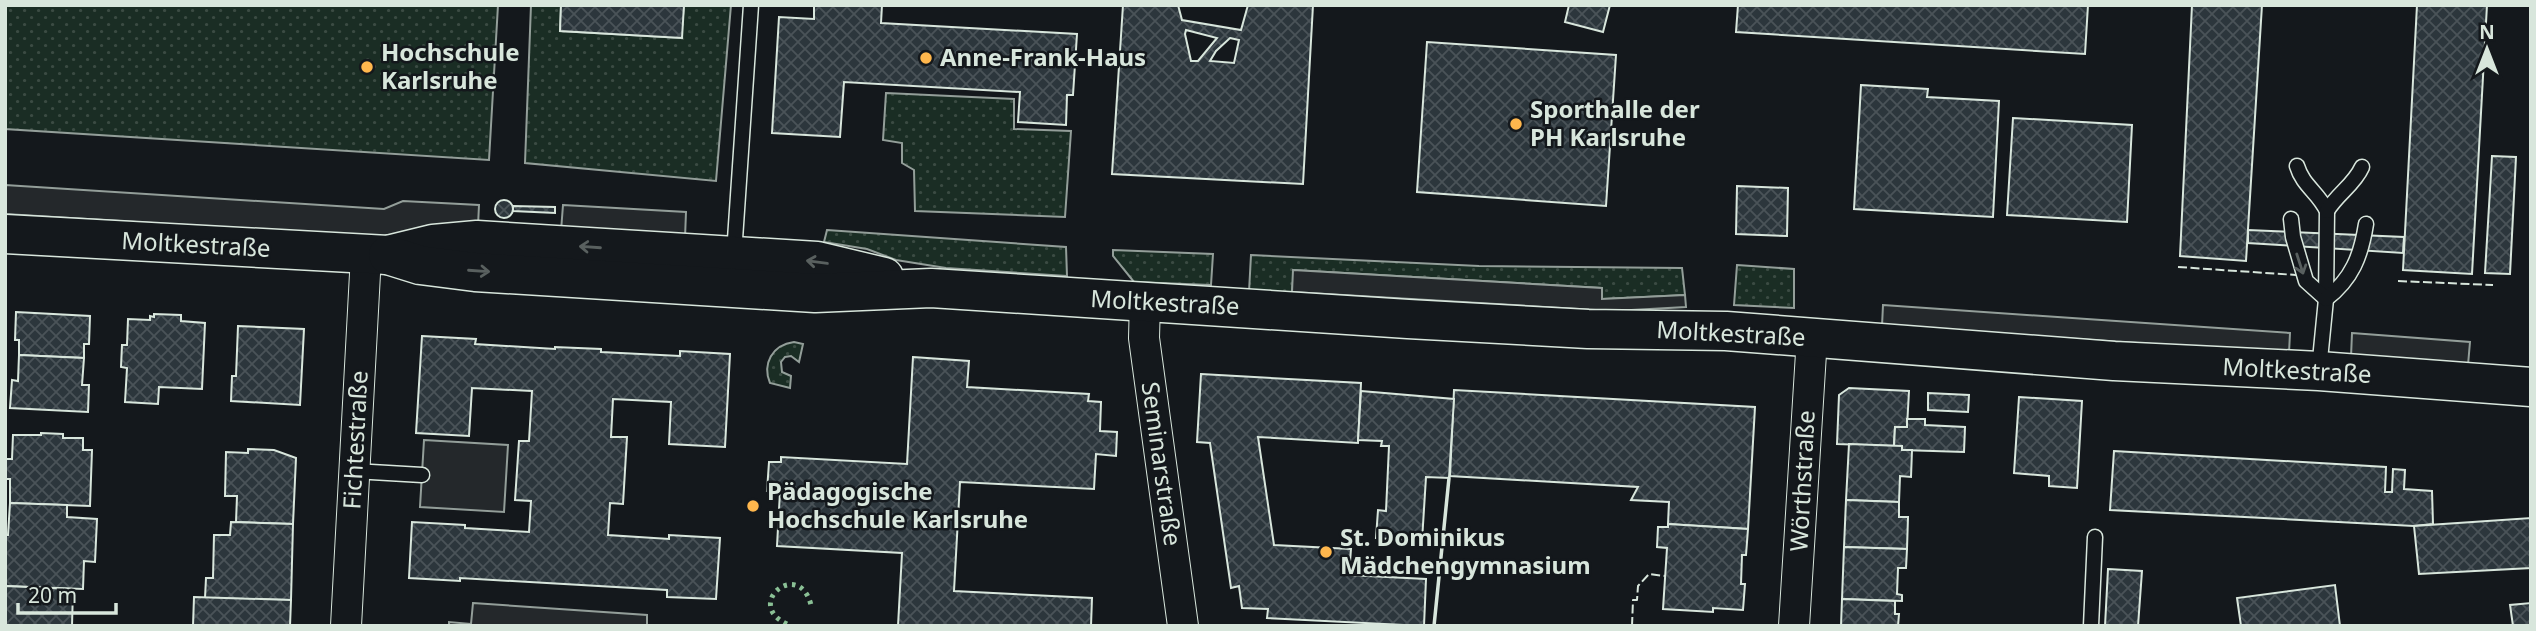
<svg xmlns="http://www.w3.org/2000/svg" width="2536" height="631" viewBox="0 0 2536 631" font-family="'Noto Sans',sans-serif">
<defs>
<pattern id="grass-dots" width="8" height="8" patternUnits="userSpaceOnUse" patternTransform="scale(1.75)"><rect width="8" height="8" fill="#1a2d24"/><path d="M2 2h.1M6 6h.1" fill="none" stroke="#3b4b43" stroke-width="1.8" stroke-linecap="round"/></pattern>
<pattern id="building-cross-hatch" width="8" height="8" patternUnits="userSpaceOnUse" patternTransform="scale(1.75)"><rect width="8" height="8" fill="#2c363c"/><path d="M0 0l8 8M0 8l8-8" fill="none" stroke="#4a5358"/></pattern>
</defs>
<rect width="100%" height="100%" fill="#14181c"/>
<g fill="url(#grass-dots)" stroke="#939e99" stroke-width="2">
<path d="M5 5H498L489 160 5 129Z"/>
<path d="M531 5H561L560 31 681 38 684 5H731L716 181 525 163Z"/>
<path d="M886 93 1014 99V129L1071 131 1065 217 915 211 914 170 902 163V143L883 140Z"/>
<path d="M827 230 1066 247 1067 276 946 268 896 260 867 249 824 242Z"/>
<path d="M1113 250 1213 254 1211 285 1134 282 1113 256Z"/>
<path d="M1251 255 1479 266 1682 268 1685 295 1602 299 1601 288 1294 270 1292 292H1249Z"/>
<path d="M1737 265 1794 269V308L1734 305Z"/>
<path d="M794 342 803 344 799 362 791 356 785 357 781 362 782 372 791 376 790 388 770 383C762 364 772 345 794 342Z"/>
</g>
<g fill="#24282b" stroke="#939e99" stroke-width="2">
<path d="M5 185 384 209 403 201 479 205 478 226 383 237 5 214Z"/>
<path d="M563 205 686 212 685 238 561 231Z"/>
<path d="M1293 270 1602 288V299L1685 295 1686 307 1613 311 1292 292Z"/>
<path d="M1883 305 2290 333 2289 353 1882 326Z"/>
<path d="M2352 333 2470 342 2468 365 2351 357Z"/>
<path d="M424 440 508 445 504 512 420 507Z"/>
<path d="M473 603 647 615V626H449V622L471 624Z"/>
</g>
<g fill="url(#building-cross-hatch)" stroke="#d8e6dc" stroke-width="2" fill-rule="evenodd">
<path d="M561 5H684L682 38 560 31Z"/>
<path d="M814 5H882L881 23 1077 34 1073 95H1067L1066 125 1018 122 1020 92 844 82 840 137 772 133 779 17 814 19Z"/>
<path d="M1123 5H1178L1182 20 1241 30 1248 5H1313L1303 184 1112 174ZM1186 30 1217 38 1198 61H1191L1185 34ZM1230 38 1239 40 1234 63 1210 61 1216 51Z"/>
<path d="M1569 5H1610L1603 32 1565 22Z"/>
<path d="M1738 5H2088L2085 54 1736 32Z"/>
<path d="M2192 5H2262L2246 261 2180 256Z"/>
<path d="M2417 5H2487L2472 274 2403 270Z"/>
<path d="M1427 42 1616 55 1606 206 1417 192Z"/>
<path d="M1861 85 1928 89 1927 97 1999 101 1993 217 1854 209Z"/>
<path d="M2013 118 2132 125 2127 222 2007 215Z"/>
<path d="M2492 156 2516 157 2510 274 2485 273Z"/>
<path d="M1737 186 1788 188 1787 236 1736 234Z"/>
<circle cx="504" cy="209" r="9"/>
<path d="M513 206 555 207V213L513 211Z"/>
<path d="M2248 230 2404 237 2403 253 2248 243Z"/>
<path d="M16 312 90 316 89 344H84V358L19 355V340H15Z"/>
<path d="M154 314 181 315V321L205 323 202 389 159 387 158 404 125 402 127 368 121 367 122 345H127L128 319 150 320V316L154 317Z"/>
<path d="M238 326 304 329 300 405 231 401 232 376H236Z"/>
<path d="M422 336 476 339 475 344 555 349V347L601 349V352L680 356V351L730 354 725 447 669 444 671 402 613 399 611 437H627L623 504 610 503 608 535 669 539V535L720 538 716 599 667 597V590L460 578V581L409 578 412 522 465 525V528L529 532 531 501 515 500 519 441H529L532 391 472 388 469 436 416 433Z"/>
<path d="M19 355 84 358 82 385H89L88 412 10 408 12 380 18 381Z"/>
<path d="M913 357 969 361 967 387 1089 394 1088 401 1101 402 1100 431 1117 432 1116 456 1096 454 1094 489 960 482 954 591 1092 598 1091 626H898L902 553 777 546 780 492 767 491 769 462H781V457L907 464Z"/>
<path d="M1201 374 1361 383 1358 443 1258 437 1274 545 1351 549 1349 575 1426 579 1424 626 1267 618 1268 609 1242 608 1239 586 1231 588 1210 443 1197 442Z"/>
<path d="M1849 388 1909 391 1907 427H1895L1894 446 1837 444 1839 395Z"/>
<path d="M1454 390 1755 407 1748 529 1668 524 1669 502 1631 500 1638 487 1450 476Z"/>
<path d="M1361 391 1454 399 1449 478 1426 477 1422 541 1376 538 1378 510 1386 511 1389 446H1381L1382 441 1358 440Z"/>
<path d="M1928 393 1969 395 1968 412 1928 410Z"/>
<path d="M2019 397 2082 401 2077 488 2049 486V476L2014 473Z"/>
<path d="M1907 419H1925V425L1965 427 1964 452 1902 450V446H1894L1895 427H1907Z"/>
<path d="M41 433 63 434V438H83V450H92L90 506 10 503V479H5V459H12L13 435H41Z"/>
<path d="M1849 444 1902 446V450H1912L1911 477 1900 476 1899 502 1846 500Z"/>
<path d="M248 449 274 450 296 458 293 524 236 522 237 496H225L226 452 248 453Z"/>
<path d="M2114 451 2386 467 2385 492H2392L2393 469 2405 470 2404 489 2432 491 2433 524 2414 526 2110 510Z"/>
<path d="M1846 500 1899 502V517H1908L1907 549 1844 547Z"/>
<path d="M10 503 67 505V517L97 519 95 562 84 561 83 589 5 586V535H8Z"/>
<path d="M2531 518V568L2419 574 2414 526Z"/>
<path d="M231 522 293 524 291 600 205 598 206 578H213L214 535H230Z"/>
<path d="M1668 524 1748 529 1746 555H1742L1741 584H1745L1743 610 1713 608V612L1663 609 1667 548 1657 547 1658 527H1668Z"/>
<path d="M1844 547 1907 549 1906 568H1898L1897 594 1902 595V601L1842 599Z"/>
<path d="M2108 569 2142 571 2138 626H2105Z"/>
<path d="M2335 585 2340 626H2241L2237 598Z"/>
<path d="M5 586 73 589 72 626H5Z"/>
<path d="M194 597 291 600 290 626H193Z"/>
<path d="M1842 599 1895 601V614H1899L1898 626H1841Z"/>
<path d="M2531 603V626H2513L2510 605Z"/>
</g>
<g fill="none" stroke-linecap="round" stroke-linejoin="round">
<defs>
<g id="lane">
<path d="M2297 166C2303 186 2318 192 2327 211L2326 299 2319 370"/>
<path d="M2327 211C2337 194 2354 185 2362 167"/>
<path d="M2291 219 2293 237 2306 281 2326 299"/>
<path d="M734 254 751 5"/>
<path d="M2326 299C2352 279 2361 256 2366 224"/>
<path d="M354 471 422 475"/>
<path d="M2091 626 2095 537"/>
</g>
<g id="street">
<path d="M1145 301 1144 338 1183 626"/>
<path d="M346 626 366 255"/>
<path d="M1794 626 1812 337"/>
</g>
<g id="secondary">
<path d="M5 234 388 255 433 244 477 240 817 261 884 277"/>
<path d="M388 255 420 265 475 272 815 293 931 288 1408 319 1588 329 1726 331 2114 361 2319 371 2531 387"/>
</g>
</defs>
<use href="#lane" stroke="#d8e6dc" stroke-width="17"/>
<use href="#street" stroke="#d8e6dc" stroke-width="32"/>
<use href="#secondary" stroke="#d8e6dc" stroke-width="41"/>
<use href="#lane" stroke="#14181c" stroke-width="14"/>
<use href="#street" stroke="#14181c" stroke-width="30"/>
<use href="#secondary" stroke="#14181c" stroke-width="38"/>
<path stroke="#8ac095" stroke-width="5" stroke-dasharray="3.5 5" stroke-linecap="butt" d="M787 624C743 604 799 558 811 605"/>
<g stroke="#d8e6dc" stroke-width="2" stroke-dasharray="9 3.5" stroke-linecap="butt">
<path d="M2178 267 2296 275"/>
<path d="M2398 281 2493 285"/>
<path d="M1632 626 1633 600H1637L1638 586 1649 574 1665 576"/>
</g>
<path stroke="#d8e6dc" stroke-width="3.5" d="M1434 626 1449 478"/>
</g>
<defs><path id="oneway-shaft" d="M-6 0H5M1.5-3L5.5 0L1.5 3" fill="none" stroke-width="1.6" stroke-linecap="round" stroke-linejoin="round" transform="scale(1.75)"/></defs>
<g stroke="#59605f">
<use href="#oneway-shaft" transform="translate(590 247) rotate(-176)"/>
<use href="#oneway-shaft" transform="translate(817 262) rotate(-172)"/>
<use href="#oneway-shaft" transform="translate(2300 264) rotate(72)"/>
<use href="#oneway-shaft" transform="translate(479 271) rotate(4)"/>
</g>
<g fill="#ffb74d" stroke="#14181c" stroke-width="2.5">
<circle cx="926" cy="58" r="7"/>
<circle cx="367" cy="67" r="7"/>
<circle cx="1516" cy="124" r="7"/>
<circle cx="753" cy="506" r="7"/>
<circle cx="1326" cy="552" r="7"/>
</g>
<g text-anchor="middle" stroke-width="5" stroke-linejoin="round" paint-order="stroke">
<g font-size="24" font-weight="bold" fill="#d8e6dc" stroke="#14181c" text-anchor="start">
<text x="381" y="61">Hochschule<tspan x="381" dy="28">Karlsruhe</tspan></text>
<text x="940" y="66">Anne-Frank-Haus</text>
<text x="1530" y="118">Sporthalle der<tspan x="1530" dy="28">PH Karlsruhe</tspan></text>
<text x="767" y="500">Pädagogische<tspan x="767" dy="28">Hochschule Karlsruhe</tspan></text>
<text x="1340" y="546">St. Dominikus<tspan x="1340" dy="28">Mädchengymnasium</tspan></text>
</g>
<g font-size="24" fill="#d8e6dc" stroke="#14181c">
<text transform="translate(196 245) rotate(3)" y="8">Moltkestraße</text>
<text transform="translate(1165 303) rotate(3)" y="8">Moltkestraße</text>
<text transform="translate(1731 334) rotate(3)" y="8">Moltkestraße</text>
<text transform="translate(2297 371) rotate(3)" y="8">Moltkestraße</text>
<text transform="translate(356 440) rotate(-87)" y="8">Fichtestraße</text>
<text transform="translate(1161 464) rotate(82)" y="8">Seminarstraße</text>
<text transform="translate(1803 481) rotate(-87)" y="8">Wörthstraße</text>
</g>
</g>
<rect width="2536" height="631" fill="none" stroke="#d8e6dc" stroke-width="14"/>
<g transform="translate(2487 49)" stroke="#14181c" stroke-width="5" paint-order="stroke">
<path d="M0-5L12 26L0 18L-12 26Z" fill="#d8e6dc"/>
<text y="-10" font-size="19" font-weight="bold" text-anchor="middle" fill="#d8e6dc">N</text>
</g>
<path d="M18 603v10h98v-10" fill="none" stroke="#d8e6dc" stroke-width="3.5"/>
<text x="28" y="603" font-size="21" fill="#d8e6dc" stroke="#14181c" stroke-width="5" paint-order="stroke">20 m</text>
</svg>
